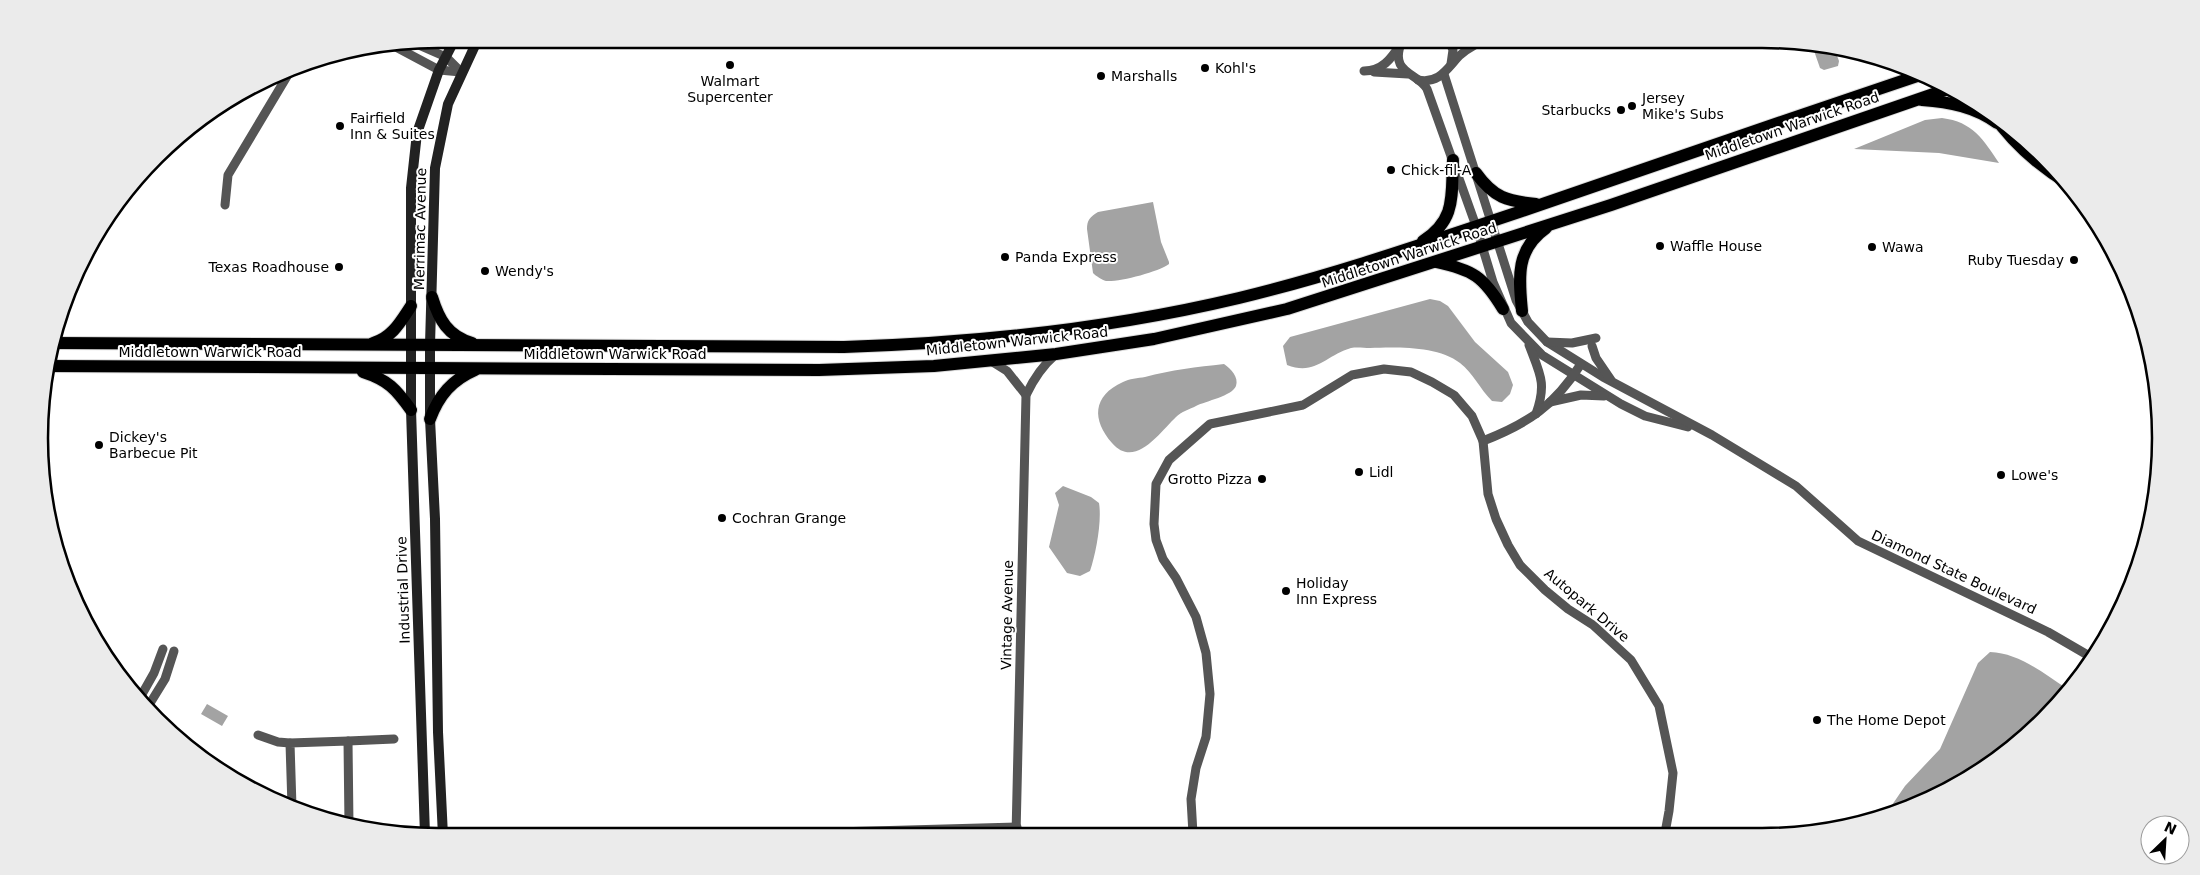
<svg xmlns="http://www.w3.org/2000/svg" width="2200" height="875" viewBox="0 0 2200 875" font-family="'DejaVu Sans',sans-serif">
<rect width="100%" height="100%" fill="#fff"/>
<g fill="#a3a3a3">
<path d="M1812 45 1834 48 1839 61 1838 66 1824 70 1820 68Z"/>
<path d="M1942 118C1973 122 1983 139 1999 163L1939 153 1854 149 1925 120Z"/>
<path d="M1153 202 1161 242 1169 262V264C1158 272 1120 282 1106 281 1102 280 1096 276 1093 273L1087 229C1087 220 1090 217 1098 212Z"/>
<path d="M1430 299 1440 301 1448 306 1475 342 1508 372 1513 385 1510 394 1502 402 1492 401C1480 389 1473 373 1460 363 1438 346 1397 347 1370 348 1364 348 1357 347 1351 348 1326 355 1316 376 1287 365L1283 346 1290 337Z"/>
<path d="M1224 364C1231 369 1239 377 1236 386 1232 396 1206 401 1196 406 1190 409 1181 412 1176 417 1161 431 1135 470 1112 443 1092 420 1092 396 1123 382 1129 379 1138 378 1145 377 1171 370 1197 367 1224 364Z"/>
<path d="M1063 486 1091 497 1099 503C1102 521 1096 553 1090 571L1080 576 1067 573 1049 547 1059 505 1055 493Z"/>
<path d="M1990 652C2019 653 2043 673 2066 688L2026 737 1939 795 1892 810V805L1905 786 1940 749 1978 663Z"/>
<path d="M207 704 228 716 222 726 201 714Z"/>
</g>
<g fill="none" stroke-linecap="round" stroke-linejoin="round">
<defs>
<g id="primary">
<path d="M1922 100C1950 102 1975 107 1997 123"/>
<path d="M1992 113C2012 142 2039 166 2069 184"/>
<path d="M1476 173C1494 198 1507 201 1536 204"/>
<path d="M1423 241C1457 219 1451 195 1453 160"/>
<path d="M1436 262C1473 270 1483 276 1503 309"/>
<path d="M432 297C439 320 448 336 472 343"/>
<path d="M1522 311C1519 279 1515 250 1546 228"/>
<path d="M52 343 844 347C977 343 1109 329 1239 298 1334 275 1426 243 1519 212 1654 166 1788 119 1923 74"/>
<path d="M373 343C392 338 401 321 411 306"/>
<path d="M47 366 819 370 934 366 1056 354 1154 339 1287 309 1611 205 1951 88"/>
<path d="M363 372C388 380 396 389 411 410"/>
<path d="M430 419C439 395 452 380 475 370"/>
</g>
</defs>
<use href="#primary" stroke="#dbdbdb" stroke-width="14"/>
<g stroke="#555" stroke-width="9">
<path d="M1448 39 1453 50 1451 64"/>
<path d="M1455 39 1480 41"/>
<path d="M1402 41C1388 74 1418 72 1427 89L1476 226 1493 282 1511 323 1542 355 1621 404 1645 416 1688 427"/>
<path d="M414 43 446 57 461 72"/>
<path d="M394 46 439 70 461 72"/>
<path d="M1364 71C1382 71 1391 59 1400 45"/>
<path d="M1374 72 1408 74"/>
<path d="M1444 74 1516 300 1528 322 1547 342 1603 377 1712 435 1796 486 1858 541 2048 632 2091 657"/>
<path d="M1418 80C1439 84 1446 70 1459 56 1468 48 1479 42 1490 39"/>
<path d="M225 205 228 175 292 68"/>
<path d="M1547 342 1572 343 1596 338"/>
<path d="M1529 345C1540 374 1547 383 1536 414"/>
<path d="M1592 346 1596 358 1611 380"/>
<path d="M991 361 1007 371 1026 395"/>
<path d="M1550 402 1581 395 1604 396"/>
<path d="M1483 441C1529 423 1554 406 1581 364"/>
<path d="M141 696 154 673 163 649"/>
<path d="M149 705 165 679 174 651"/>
<path d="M258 735 278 742 290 743"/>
<path d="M348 741 394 739"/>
<path d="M292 807 290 743 348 741 349 825"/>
<path d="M1193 834 1191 799 1196 768 1206 737 1210 694 1206 653 1196 617 1176 578 1163 559 1156 540 1154 524 1156 484 1169 460 1210 424 1303 405 1352 375 1384 369 1411 372 1432 382 1454 395 1472 416 1483 441 1488 494 1496 519 1508 545 1520 565 1545 590 1568 609 1593 625 1631 660 1659 706 1673 773 1669 811 1665 833"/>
<path d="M1016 835 1026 395C1034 378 1042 366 1056 354"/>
<path d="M694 836 1017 827"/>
</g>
<g stroke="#222" stroke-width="10">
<path d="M425 835 411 410V188L417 133 439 70 455 39"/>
<path d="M443 836 438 732 435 519 430 419V345L435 168 448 104 478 39"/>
</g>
<use href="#primary" stroke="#000" stroke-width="12"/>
</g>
<g fill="#000" stroke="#fff" stroke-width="2">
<circle cx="730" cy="65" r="5"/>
<circle cx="1205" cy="68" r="5"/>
<circle cx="1101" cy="76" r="5"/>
<circle cx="1632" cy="106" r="5"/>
<circle cx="1621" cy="110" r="5"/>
<circle cx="340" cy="126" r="5"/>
<circle cx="1391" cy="170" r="5"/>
<circle cx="1660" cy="246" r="5"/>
<circle cx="1872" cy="247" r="5"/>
<circle cx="1005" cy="257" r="5"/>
<circle cx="2074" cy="260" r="5"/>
<circle cx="339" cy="267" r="5"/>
<circle cx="485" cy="271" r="5"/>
<circle cx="99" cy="445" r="5"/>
<circle cx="1359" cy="472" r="5"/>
<circle cx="2001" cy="475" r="5"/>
<circle cx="1262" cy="479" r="5"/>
<circle cx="722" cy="518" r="5"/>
<circle cx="1286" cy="591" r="5"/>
<circle cx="1817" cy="720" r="5"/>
</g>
<g text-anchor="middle" stroke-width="4" stroke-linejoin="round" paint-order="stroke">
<g font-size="14" fill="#000" stroke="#fff" text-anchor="start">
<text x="1215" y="73">Kohl's</text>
<text x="1111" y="81">Marshalls</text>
<text x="730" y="86" text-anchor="middle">Walmart<tspan x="730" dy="16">Supercenter</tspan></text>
<text x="1642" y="103">Jersey<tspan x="1642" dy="16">Mike's Subs</tspan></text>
<text x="1611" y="115" text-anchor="end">Starbucks</text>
<text x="350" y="123">Fairfield<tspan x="350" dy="16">Inn &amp; Suites</tspan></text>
<text x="1401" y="175">Chick-fil-A</text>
<text x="1670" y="251">Waffle House</text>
<text x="1882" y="252">Wawa</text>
<text x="1015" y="262">Panda Express</text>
<text x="2064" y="265" text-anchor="end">Ruby Tuesday</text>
<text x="329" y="272" text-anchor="end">Texas Roadhouse</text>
<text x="495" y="276">Wendy's</text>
<text x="109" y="442">Dickey's<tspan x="109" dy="16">Barbecue Pit</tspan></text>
<text x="1369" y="477">Lidl</text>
<text x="2011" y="480">Lowe's</text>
<text x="1252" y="484" text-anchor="end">Grotto Pizza</text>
<text x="732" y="523">Cochran Grange</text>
<text x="1296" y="588">Holiday<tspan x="1296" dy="16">Inn Express</tspan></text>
<text x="1827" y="725">The Home Depot</text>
</g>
<g font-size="14" fill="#000" stroke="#fff">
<text transform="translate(1792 126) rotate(-19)" y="5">Middletown Warwick Road</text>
<text transform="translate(420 229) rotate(-89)" y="5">Merrimac Avenue</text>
<text transform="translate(1409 255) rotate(-18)" y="5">Middletown Warwick Road</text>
<text transform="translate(1017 341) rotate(-6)" y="5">Middletown Warwick Road</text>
<text x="210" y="357">Middletown Warwick Road</text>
<text x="615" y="359">Middletown Warwick Road</text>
<text transform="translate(1954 572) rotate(25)" y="5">Diamond State Boulevard</text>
<text transform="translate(403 590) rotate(-92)" y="5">Industrial Drive</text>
<text transform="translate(1587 605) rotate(40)" y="5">Autopark Drive</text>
<text transform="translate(1007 615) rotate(-89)" y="5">Vintage Avenue</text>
</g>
</g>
<path d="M0 0H2200V875H0ZM438 48H1762A390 390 0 0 1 2152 438V438A390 390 0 0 1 1762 828H438A390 390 0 0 1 48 438V438A390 390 0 0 1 438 48Z" fill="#ebebeb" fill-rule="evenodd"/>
<path fill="none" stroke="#000" stroke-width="2.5" d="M438 48H1762A390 390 0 0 1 2152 438V438A390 390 0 0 1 1762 828H438A390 390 0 0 1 48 438V438A390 390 0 0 1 438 48Z"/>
<g transform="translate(2165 840) rotate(25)"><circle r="24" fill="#ffffff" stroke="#999999"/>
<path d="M0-4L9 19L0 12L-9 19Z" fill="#000000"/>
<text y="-8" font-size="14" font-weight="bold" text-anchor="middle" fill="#000000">N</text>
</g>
</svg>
